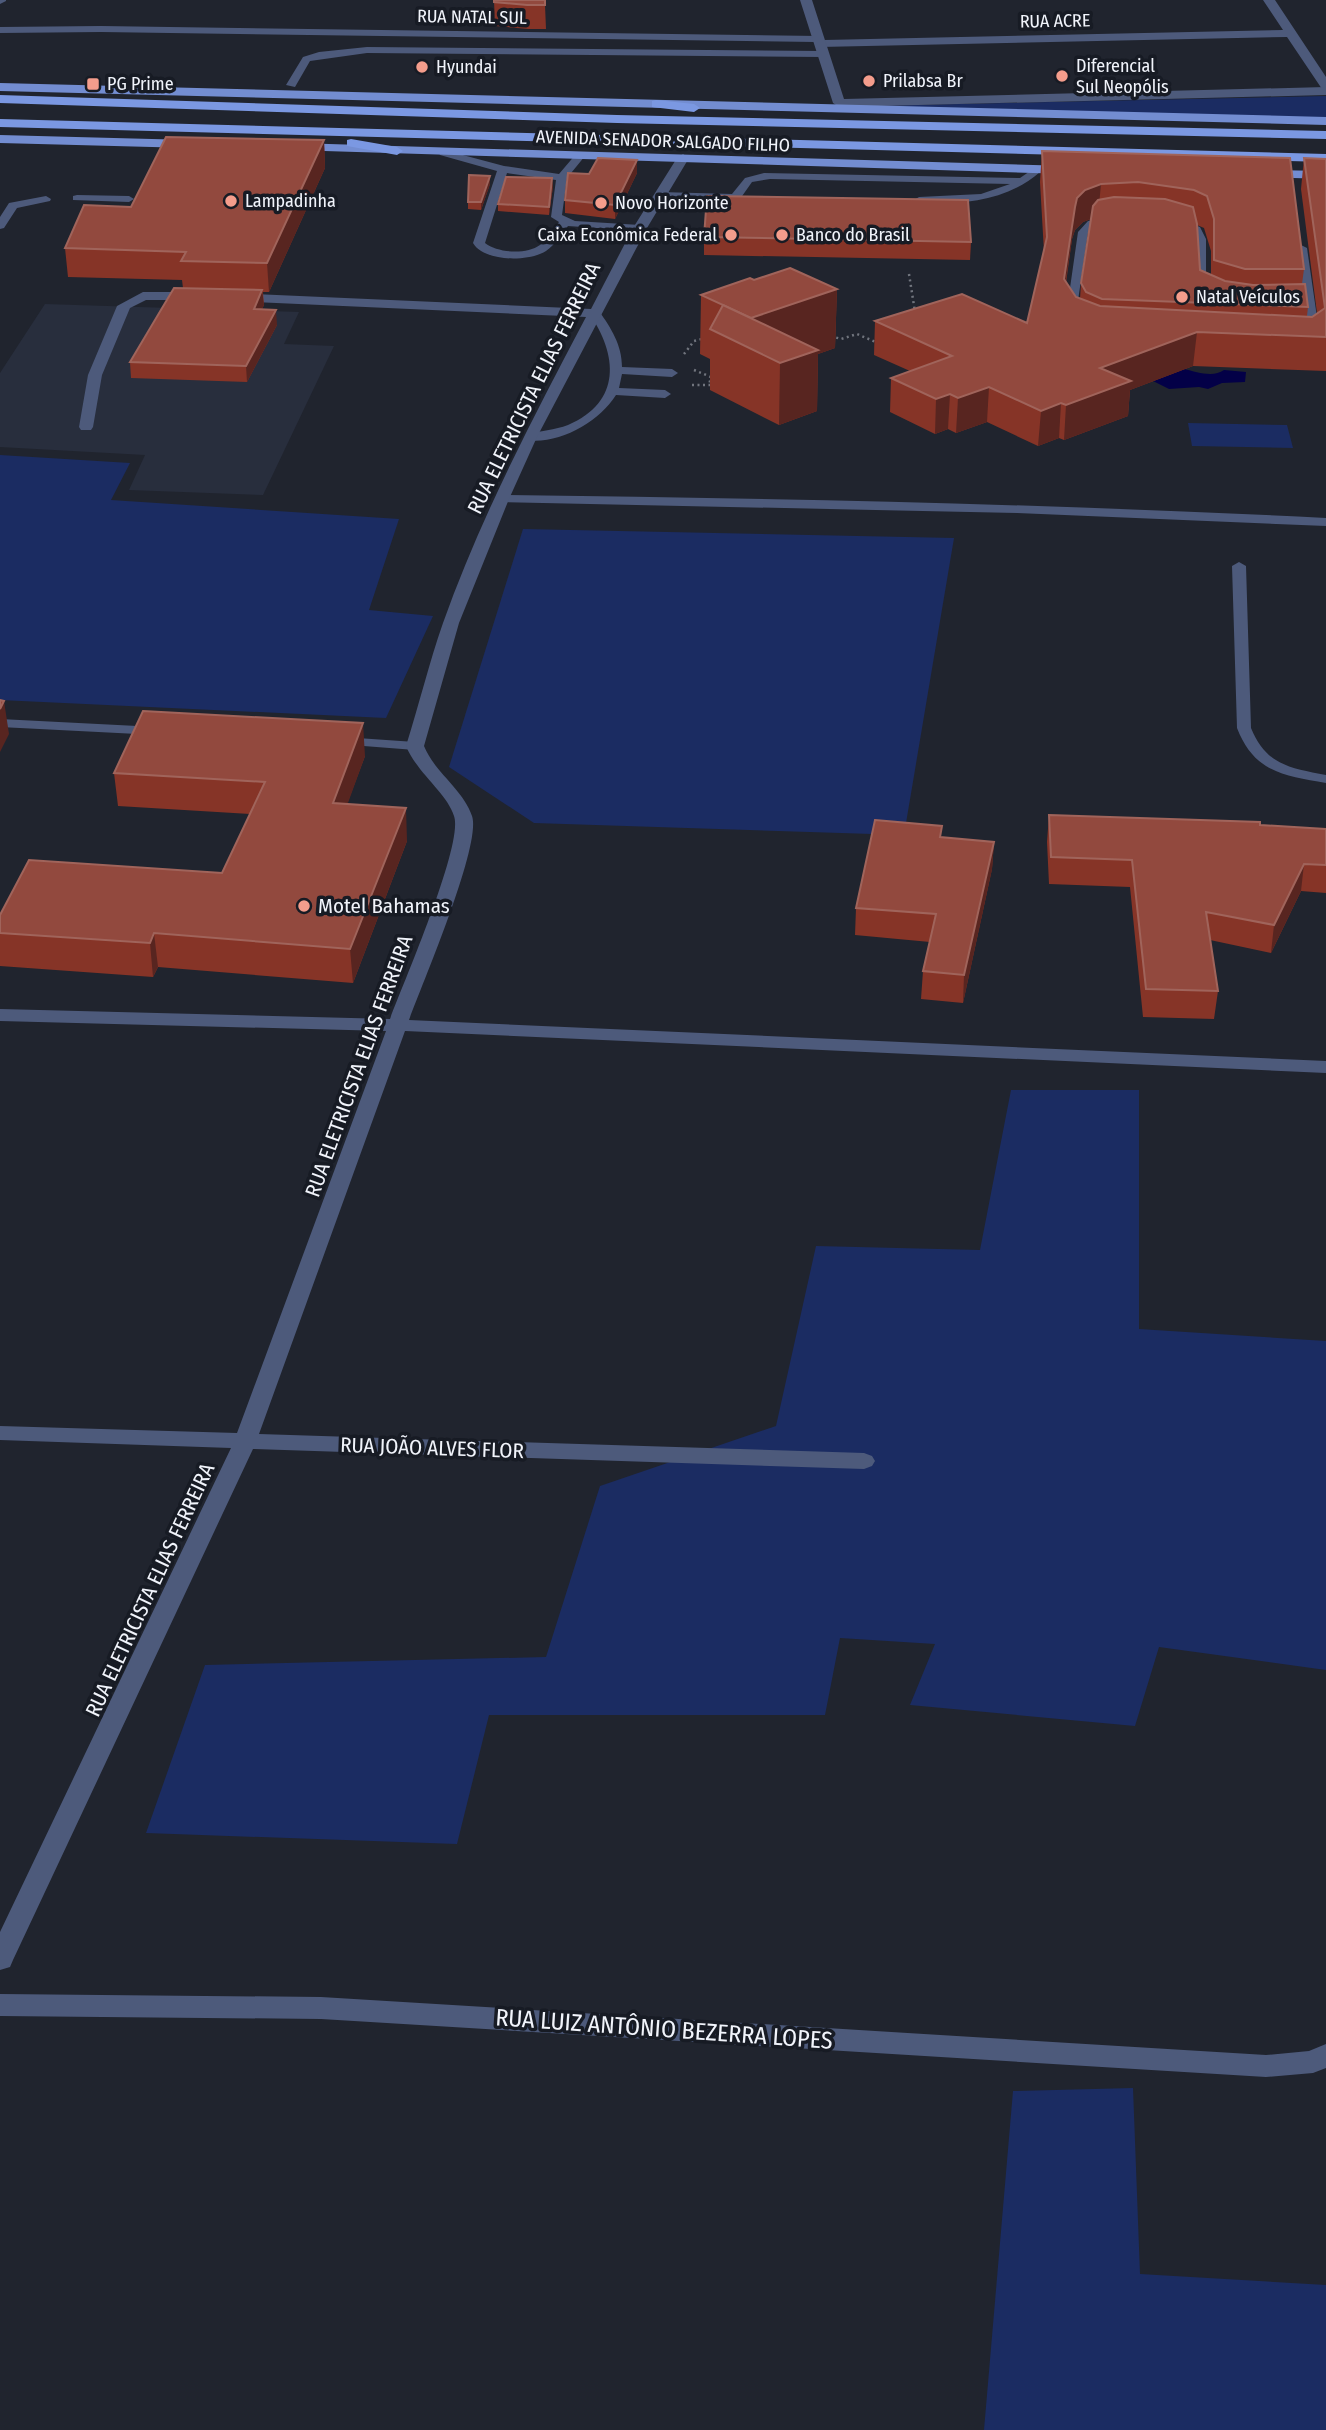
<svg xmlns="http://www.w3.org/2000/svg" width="1326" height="2430" viewBox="0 0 1326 2430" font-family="'Fira Sans Condensed',sans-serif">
<rect width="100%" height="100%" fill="#20242e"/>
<path fill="#282e3d" d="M45 304 299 312 284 344 334 346 263 495 129 490 145 455 0 447V373Z"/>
<g fill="#1b2c62">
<path d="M1326 96V120L869 106Z"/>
<path d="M1188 423 1287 425 1293 448 1192 446Z"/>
<path d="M0 455 130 463 111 500 399 519 369 610 433 616 386 718 0 700Z"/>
<path d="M523 529 954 538 904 835 534 823 449 767Z"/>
<path d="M1011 1090H1139V1329L1326 1341V1670L1159 1647 1135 1726 910 1705 935 1644 840 1638 825 1715H489L457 1844 146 1833 205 1665 546 1657 600 1486 776 1426 816 1246 980 1250Z"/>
<path d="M1133 2088 1140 2274 1326 2285V2430H984L1013 2091Z"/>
</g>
<path fill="#030047" d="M1184 369C1197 372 1213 378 1224 370L1246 372 1245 382 1222 383 1208 389 1199 387 1169 389 1149 379Z"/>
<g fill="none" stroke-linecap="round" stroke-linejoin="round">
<g stroke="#71757e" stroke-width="2.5" stroke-dasharray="2 3.5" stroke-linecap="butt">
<path d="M909 274 915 312"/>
<path d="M831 336 841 339 857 334 878 343"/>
<path d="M684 354 694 341 706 338"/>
<path d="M694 370 711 377 709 385"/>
<path d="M692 385H711"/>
</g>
<g fill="#4d5a7b" fill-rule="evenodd">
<path d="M367 47 823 51 828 54 823 57 367 53 310 61 295 87 286 85 303 57 319 52Z"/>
<path d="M444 150 504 166 559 174 576 154H584L585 156 567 178 562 215 575 221 640 225 645 228 640 231 568 226C561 234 555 245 546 251 529 262 484 262 473 243L497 171 440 155 439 153ZM507 173 556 180 551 217 559 222C553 230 548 239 540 245 526 255 498 253 485 243Z"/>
<path d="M1036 167 1041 170 1040 172C1005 202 963 204 919 203L914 200 919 197 981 194 1010 184 770 179 752 182 740 199 736 200 660 198 655 195 660 192 732 194 745 178 764 173 1020 178Z"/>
<path d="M77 195 129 196 134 199 129 202 73 200V196Z"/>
<path d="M46 196 51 199 50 201 17 208 4 228 0 229V217L9 203Z"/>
<path d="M1112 217 1117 220 1116 222 1095 226 1088 233 1076 314 1066 316 1078 232 1088 221Z"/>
<path d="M1178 220 1200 227 1206 239V295L1196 293V239L1192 231 1174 225V221Z"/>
<path d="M1301 245 1307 248 1320 338 1314 341 1308 338 1295 248Z"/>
<path d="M591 311H599C611 328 622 345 622 367L672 369 678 373 672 377 622 374 619 388 665 390 671 394 665 398 616 395C599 422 559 445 526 440V434C540 431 555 430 568 425 622 402 618 355 589 313Z"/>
<path d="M501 495C776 498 1051 504 1326 518V526L1017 513 497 502 495 499Z"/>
<path d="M1239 562 1246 566 1251 728C1266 765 1290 768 1326 775V783C1284 776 1254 772 1237 728L1232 566Z"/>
<path d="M0 719 157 727 164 731 157 735 0 727Z"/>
<path d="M343 737 415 742 422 746 415 750 338 744 336 741Z"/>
</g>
<g fill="#4d5a7b" fill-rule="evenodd">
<path d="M0 0H6V1L0 4Z"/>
<path d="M1263 0H1275L1326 77V90L1322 89 1287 37 820 47 816 46 815 42 101 32 0 33V27L101 26 819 36 823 37 824 40 1283 30Z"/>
<path d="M683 154 689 158 647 228 537 437 509 499 459 623 424 746C435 773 463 789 472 816 482 844 422 985 409 1020L1326 1061V1073L405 1031 259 1434 864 1453 872 1456 875 1461 872 1466 864 1469 253 1449 13 1960 10 1967 0 1970V1932L231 1448 0 1440V1426L237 1433 386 1031 0 1021V1009L390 1019C403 984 464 844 454 816 447 793 417 773 406 746 419 705 429 663 443 623 481 516 534 416 586 317L234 301 227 297 234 293 591 309 633 228 677 158Z"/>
<path d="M143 292H198L205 296 198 300H146L130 308 102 375 93 427 91 430H81L79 427 88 375 117 306Z"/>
<path d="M0 1994 321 1997 1266 2055 1309 2051 1326 2044V2068L1313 2073 1266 2077 321 2019 0 2016Z"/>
</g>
<path fill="#4d5a7b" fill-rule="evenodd" d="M800 0H812L844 99 1326 87V95L839 107 833 103Z"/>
<g fill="#738dd1" fill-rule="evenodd">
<path d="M0 83 1326 117V125L0 91Z"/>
<path d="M0 135 190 140 196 144 190 148 0 143Z"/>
<path d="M296 143 1068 166 1074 170 1068 174 292 150 290 147Z"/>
<path d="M1265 170 1326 171V179L1261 177V171Z"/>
</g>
<g fill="#7b98e2" fill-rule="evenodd">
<path d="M0 95 617 115 1326 131V139L617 123 0 103Z"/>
<path d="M656 100 694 104 700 108 694 112 652 107V101Z"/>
<path d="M0 119 1326 154V162L0 127Z"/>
<path d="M351 139 397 147 403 151 397 155 347 146V140Z"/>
</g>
</g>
<g fill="#863427" fill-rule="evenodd">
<path d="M494 0 545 5 546 29H528L495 26Z"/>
<path d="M324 140 325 168 269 292H263L264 305 262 309 277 325 247 382 131 378 130 362 183 288 182 280 68 277 65 248 131 207Z"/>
<path d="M1042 151 1290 158 1304 269 1302 284 1308 307 1307 316 1312 317 1317 313 1301 189 1304 158 1326 159V371L1193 366 1130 390 1128 416 1064 440 1059 438 1038 446 987 422 956 433 948 429 935 434 890 412 891 378 910 371 874 355 875 321 1027 323 1044 252 1040 182ZM1091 219 1081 283 1080 299 1076 297 1066 283 1072 239 1075 230 1083 222ZM1197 225 1204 228 1211 251V275L1200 270Z"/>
<path d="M637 160V173L615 219 565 213V200L589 174Z"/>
<path d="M490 176V184L481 210 468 209V202Z"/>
<path d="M553 186 549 215 498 211V204Z"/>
<path d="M704 237 971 242 970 260 704 255Z"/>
<path d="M754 280 837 289 835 348 818 354 817 411 779 425 710 390V359L700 354 701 295Z"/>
<path d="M365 756 347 804 407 841 353 983 158 967 153 977 0 966V915L222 873 250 814 118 806 114 773Z"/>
<path d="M1049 815 1326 829V893L1301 891 1271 953 1210 940 1218 991 1214 1019 1143 1017 1130 887 1049 884 1047 842Z"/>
<path d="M942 837 994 842 992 869 963 1003 921 999 923 971 930 942 855 935 856 908Z"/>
</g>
<g fill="#582520">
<path d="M324 140 325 168 269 292 267 263Z"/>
<path d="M637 160V173L615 219V205Z"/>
<path d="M490 176V184L481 210V202Z"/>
<path d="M552 178 553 186 549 215V207Z"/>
<path d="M1101 184 1098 216 1083 222 1075 230 1072 239 1061 313 1064 279 1075 207 1077 198 1085 190Z"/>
<path d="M837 289 835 348 818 354 817 411 779 425 780 363 751 318Z"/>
<path d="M262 290 264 305 255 324 254 309Z"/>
<path d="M276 310 277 325 247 382 246 366Z"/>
<path d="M1197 332 1193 366 1130 390 1128 416 1064 440 1066 405 1100 368Z"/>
<path d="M989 387 987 422 956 433 958 398Z"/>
<path d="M950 394 948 429 935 434 936 399Z"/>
<path d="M1061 403 1059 438 1038 446 1041 411Z"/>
<path d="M4 701 9 734 0 752V709Z"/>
<path d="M363 723 365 756 336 836 333 803Z"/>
<path d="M406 808 407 841 353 983 350 949Z"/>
<path d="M994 842 992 869 963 1003 964 975Z"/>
<path d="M1304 864 1301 891 1271 953 1274 925Z"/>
<path d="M154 933 158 967 153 977 150 943Z"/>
</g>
<g fill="#92493e" stroke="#a0645b" stroke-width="2">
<path d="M494 0H545V5H527L494 2Z"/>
<path d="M166 137 324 140 267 263 181 261 186 252 65 248 84 205 131 207Z"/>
<path d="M1042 151 1290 158 1304 269H1245L1214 260V219L1207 196 1194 190 1138 182 1101 184 1085 190 1077 198 1075 207 1064 279 1076 297 1100 306 1312 317 1325 308 1304 158 1326 159V337L1197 332 1100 368 1131 381 1066 405 1061 403 1041 411 989 387 958 398 950 394 936 399 891 378 952 356 875 321 962 294 1027 323 1047 237Z"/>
<path d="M598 158 637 160 615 205 565 200 568 173 589 174Z"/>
<path d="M469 175 490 176 481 202H468Z"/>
<path d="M506 177 552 178 549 207 498 204Z"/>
<path d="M707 196 968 200 971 242 704 237Z"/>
<path d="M1114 197 1165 199 1193 207 1197 224 1200 270 1225 281 1253 285 1305 284 1308 307 1102 299 1086 292 1081 283 1093 206 1098 200Z"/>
<path d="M790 268 837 289 751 318 701 295 750 278 754 280Z"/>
<path d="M174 288 262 290 254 309 276 310 246 366 130 362Z"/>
<path d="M723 305 818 350 780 363 710 329Z"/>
<path d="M0 700 4 701 0 709Z"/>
<path d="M143 711 363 723 333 803 406 808 350 949 154 933 150 943 0 933V915L29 860 222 873 265 782 114 773Z"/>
<path d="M1049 815 1260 822V825L1326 829V865L1304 864 1274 925 1206 912 1218 991 1146 989 1132 860 1051 857Z"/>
<path d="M875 820 942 826 940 837 994 842 964 975 923 971 936 914 856 908Z"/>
</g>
<g fill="#f49d8c" stroke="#171b24" stroke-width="2.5">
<circle cx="422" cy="67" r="7"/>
<circle cx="1062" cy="76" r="7"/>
<circle cx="869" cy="81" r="7"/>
<rect x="86" y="77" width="14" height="14" rx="3.5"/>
<circle cx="231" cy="201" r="7"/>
<circle cx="601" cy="203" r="7"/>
<circle cx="731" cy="235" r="7"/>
<circle cx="782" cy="235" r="7"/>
<circle cx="1182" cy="297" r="7"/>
<circle cx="304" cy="906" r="7"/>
</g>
<g text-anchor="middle" stroke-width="7" stroke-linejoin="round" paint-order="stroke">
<g font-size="18" fill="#f1f4fb" stroke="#171b24">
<text transform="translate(472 17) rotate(1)" y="6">RUA NATAL SUL</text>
<text transform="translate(1055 21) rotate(-1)" y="6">RUA ACRE</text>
<text transform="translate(663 141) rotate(2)" y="6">AVENIDA SENADOR SALGADO FILHO</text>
</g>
<g font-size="18" fill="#f1f4fb" stroke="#171b24" text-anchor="start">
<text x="1076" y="72">Diferencial<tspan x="1076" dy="21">Sul Neopólis</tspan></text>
<text x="436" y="73">Hyundai</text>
<text x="883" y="87">Prilabsa Br</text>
<text x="107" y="90">PG Prime</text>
<text x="245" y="207">Lampadinha</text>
<text x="615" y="209">Novo Horizonte</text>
<text x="717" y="241" text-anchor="end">Caixa Econômica Federal</text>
<text x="796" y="241">Banco do Brasil</text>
<text x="1196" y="303">Natal Veículos</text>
</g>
<g font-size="21" fill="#f1f4fb" stroke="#171b24">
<text transform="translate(534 388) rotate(-64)" y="7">RUA ELETRICISTA ELIAS FERREIRA</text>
<text transform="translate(359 1066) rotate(-70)" y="7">RUA ELETRICISTA ELIAS FERREIRA</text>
<text transform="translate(432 1448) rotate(2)" y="7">RUA JOÃO ALVES FLOR</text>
<text transform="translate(150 1590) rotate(-65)" y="7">RUA ELETRICISTA ELIAS FERREIRA</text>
</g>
<g font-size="21" fill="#f1f4fb" stroke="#171b24" text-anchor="start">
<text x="318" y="913">Motel Bahamas</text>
</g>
<g font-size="24" fill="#f1f4fb" stroke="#171b24">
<text transform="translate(664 2029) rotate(4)" y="8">RUA LUIZ ANTÔNIO BEZERRA LOPES</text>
</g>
</g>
</svg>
